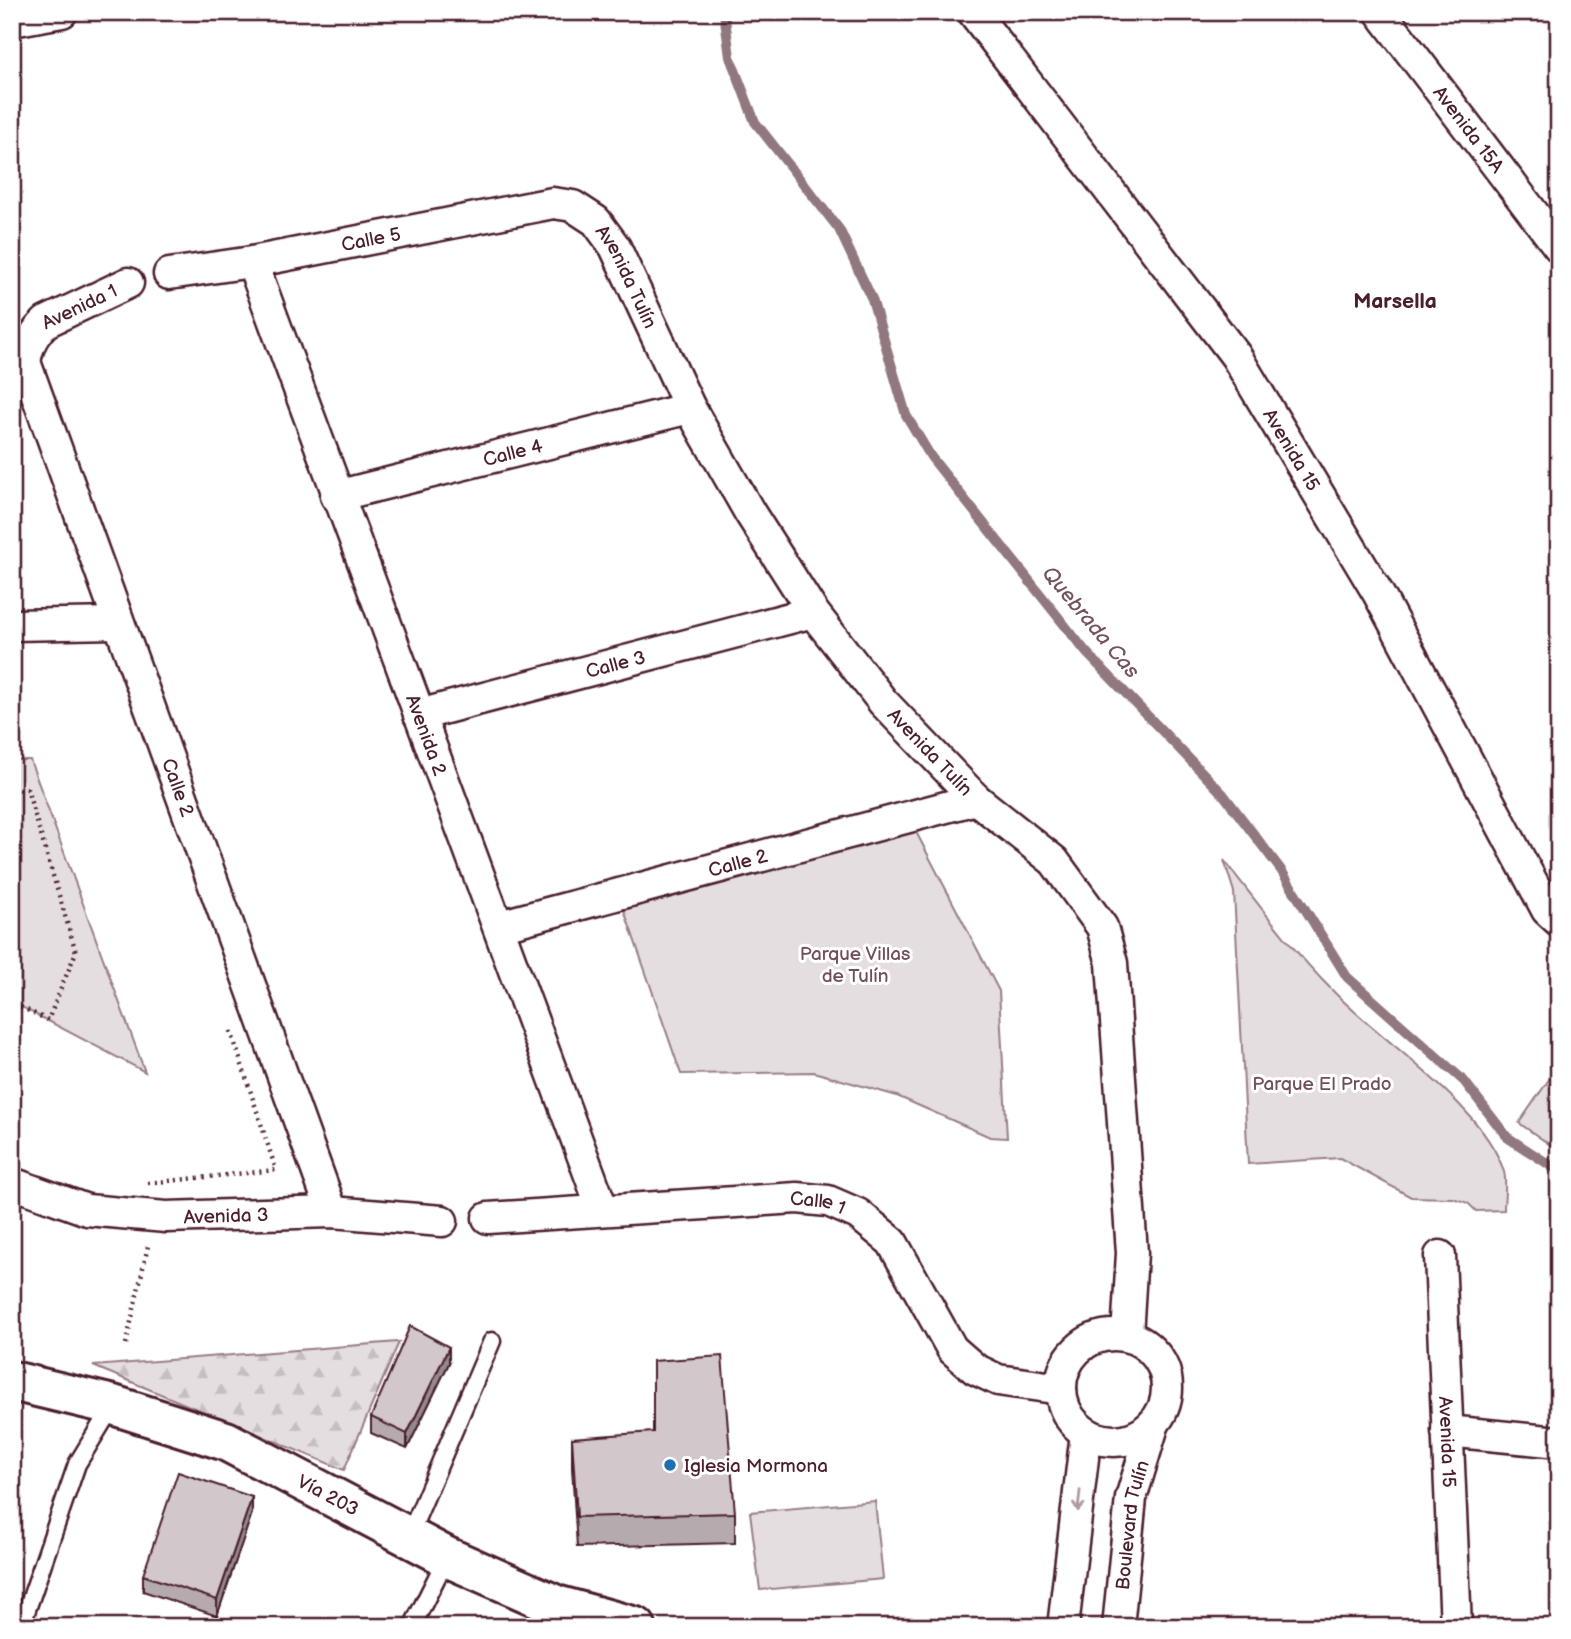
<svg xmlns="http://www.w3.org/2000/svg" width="1571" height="1639" viewBox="0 0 1571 1639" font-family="'Balsamiq Sans',sans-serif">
<defs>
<pattern id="forest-firs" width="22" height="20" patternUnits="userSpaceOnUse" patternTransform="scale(1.75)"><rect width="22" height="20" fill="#e5dee0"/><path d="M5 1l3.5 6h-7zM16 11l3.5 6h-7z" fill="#c6bec0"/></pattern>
</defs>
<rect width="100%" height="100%" fill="#fff"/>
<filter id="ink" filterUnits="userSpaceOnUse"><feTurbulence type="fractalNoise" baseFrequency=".0143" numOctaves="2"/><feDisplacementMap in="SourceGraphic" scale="14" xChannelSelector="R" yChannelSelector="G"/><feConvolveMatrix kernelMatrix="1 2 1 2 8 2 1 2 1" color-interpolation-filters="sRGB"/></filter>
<g filter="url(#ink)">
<path fill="url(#forest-firs)" stroke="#987e86" stroke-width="2" d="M399 1342 344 1470 93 1366Z"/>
<g fill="#e5dee0" stroke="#987e86" stroke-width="2">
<path d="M12 760H30L145 1072 12 1002Z"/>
<path d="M915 830 999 991 1007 1138 990 1137 897 1096 814 1072 681 1074 623 907Z"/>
<path d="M1224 860C1259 905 1293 951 1333 991 1381 1041 1484 1106 1504 1172 1507 1183 1504 1198 1504 1210L1476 1211 1468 1203 1453 1198 1411 1197 1340 1158 1248 1164 1234 892Z"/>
<path d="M1559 1065V1151L1519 1123Z"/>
<path d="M875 1501 883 1579 760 1590 750 1512Z"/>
</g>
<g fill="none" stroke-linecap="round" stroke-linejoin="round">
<path stroke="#91787e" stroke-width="10" d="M724 12 730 57 755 122 839 229 872 299 906 415 931 457 1086 652 1223 794 1281 870 1347 977 1464 1081 1507 1137 1559 1171"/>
<defs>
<g id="service">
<path d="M409 1536 492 1341"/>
<path d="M21 1627 77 1464 113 1405"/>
<path d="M412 1627 447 1557"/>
</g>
<g id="minor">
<path id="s1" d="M973 12 1236 356 1378 593 1547 910 1559 921"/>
<path id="s2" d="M1380 12 1559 247"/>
<path d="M12 21 62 12"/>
<path id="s3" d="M252 262 602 1208"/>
<path id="s4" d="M169 274 252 262 553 203 573 206 596 221 615 247 690 408 750 513 813 612 883 702 976 799 1054 861 1102 927 1112 963 1132 1253 1127 1336"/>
<path id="s5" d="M25 362 332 1212"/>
<path id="s6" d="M12 363 25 362C28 345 33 334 46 322L128 283"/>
<path id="s7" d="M336 496 690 408"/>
<path d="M12 625 117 623"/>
<path id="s8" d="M419 715 813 612"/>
<path id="s9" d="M499 926 976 799"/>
<path id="s10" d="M12 1183 87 1210 166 1217 332 1212 442 1221"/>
<path id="s11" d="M488 1218 797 1198 828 1201 858 1214 892 1242 952 1349 975 1369 998 1380 1061 1389"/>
<path id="s12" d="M1440 1256 1456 1627"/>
<circle cx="1114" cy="1388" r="53"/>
<path d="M1447 1431 1559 1442"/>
<path d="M1063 1627 1086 1433"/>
<path id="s13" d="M1118 1627 1131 1498 1154 1423"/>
</g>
<g id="secondary">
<path id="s14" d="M12 1381 113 1405 226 1441 447 1557 556 1605 636 1627"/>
</g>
</defs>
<use href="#service" stroke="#4a1f2b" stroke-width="21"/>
<use href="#minor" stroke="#4a1f2b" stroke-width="35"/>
<use href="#secondary" stroke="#4a1f2b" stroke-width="44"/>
<g stroke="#4a1f2b" stroke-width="4.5" stroke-dasharray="2 5" stroke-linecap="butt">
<path d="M12 790 27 789 76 952 48 1020 12 1003"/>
<path d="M148 1183 276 1170 230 1028"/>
<path d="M126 1344 148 1246"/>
</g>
<use href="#service" stroke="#fff" stroke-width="16"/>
<use href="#minor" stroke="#fff" stroke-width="30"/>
<use href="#secondary" stroke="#fff" stroke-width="38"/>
</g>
<g fill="#b5abaf" stroke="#4a1f2b" stroke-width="2">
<path d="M449 1363 407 1449 371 1433V1417Z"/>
<path d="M572 1438 735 1513V1543L577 1547 572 1468Z"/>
<path d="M252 1513 217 1616 143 1591V1575Z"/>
</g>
<g fill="#938b8e" stroke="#4a1f2b" stroke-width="2">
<path d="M449 1347V1363L407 1449V1434Z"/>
<path d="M252 1497V1513L217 1616V1600Z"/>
</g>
<g fill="#d2c7cb" stroke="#4a1f2b" stroke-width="2">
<path d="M410 1326 449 1347 407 1434 371 1417Z"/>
<path d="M722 1356 735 1513 577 1517 572 1438 653 1432V1361Z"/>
<path d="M178 1472 252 1497 217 1600 143 1575Z"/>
</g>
<defs><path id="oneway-shaft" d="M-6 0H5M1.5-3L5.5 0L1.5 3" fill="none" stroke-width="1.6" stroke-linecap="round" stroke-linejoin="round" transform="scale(1.75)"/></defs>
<use stroke="#ae9aa0" href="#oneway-shaft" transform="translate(1079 1501) rotate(96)"/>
</g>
<circle fill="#1f6fb2" stroke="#fff" stroke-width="2.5" cx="670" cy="1465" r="7"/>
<g text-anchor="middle" stroke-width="6" stroke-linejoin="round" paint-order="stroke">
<g font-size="19" fill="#4a1f2b" stroke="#fff">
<text dy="7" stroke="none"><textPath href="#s2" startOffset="147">Avenida 15A</textPath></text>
<text dy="7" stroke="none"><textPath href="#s4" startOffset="205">Calle 5</textPath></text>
<text dy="7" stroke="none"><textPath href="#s4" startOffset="502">Avenida Tulín</textPath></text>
<text dy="7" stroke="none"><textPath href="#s6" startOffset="96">Avenida 1</textPath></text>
<text dy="7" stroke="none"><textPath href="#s1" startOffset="542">Avenida 15</textPath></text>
<text dy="7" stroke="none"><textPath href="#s7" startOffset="182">Calle 4</textPath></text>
<text dy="7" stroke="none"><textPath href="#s8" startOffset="203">Calle 3</textPath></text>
<text dy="7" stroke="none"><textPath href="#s3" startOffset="504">Avenida 2</textPath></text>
<text dy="7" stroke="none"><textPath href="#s4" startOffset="1069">Avenida Tulín</textPath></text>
<text dy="7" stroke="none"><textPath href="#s5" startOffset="452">Calle 2</textPath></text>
<text dy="7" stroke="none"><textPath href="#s9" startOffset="247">Calle 2</textPath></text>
<text dy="7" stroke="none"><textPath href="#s11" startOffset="331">Calle 1</textPath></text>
<text dy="7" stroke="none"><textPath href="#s10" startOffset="219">Avenida 3</textPath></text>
<text dy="7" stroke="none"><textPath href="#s12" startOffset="186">Avenida 15</textPath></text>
<text dy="7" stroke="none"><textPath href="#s14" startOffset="338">Vía 203</textPath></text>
<text dy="7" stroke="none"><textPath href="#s13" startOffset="103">Boulevard Tulín</textPath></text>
</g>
<g font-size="19" fill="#714f58" stroke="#fff">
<text x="855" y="960">Parque Villas<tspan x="855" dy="22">de Tulín</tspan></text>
<text x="1322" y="1090">Parque El Prado</text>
</g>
<g font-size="19" fill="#4a1f2b" stroke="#fff" text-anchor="start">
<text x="684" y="1472">Iglesia Mormona</text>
</g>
<g font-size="21" font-weight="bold" fill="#4a1f2b" stroke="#fff">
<text x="1395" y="308">Marsella</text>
</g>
<g font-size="21" font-style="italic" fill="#74535c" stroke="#fff">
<text transform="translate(1091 622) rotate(50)" y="7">Quebrada Cas</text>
</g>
</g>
<rect width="1571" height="1639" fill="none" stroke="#fff" stroke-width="42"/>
<rect x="21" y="21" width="1529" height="1597" fill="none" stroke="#4a1f2b" stroke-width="2.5" filter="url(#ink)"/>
</svg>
